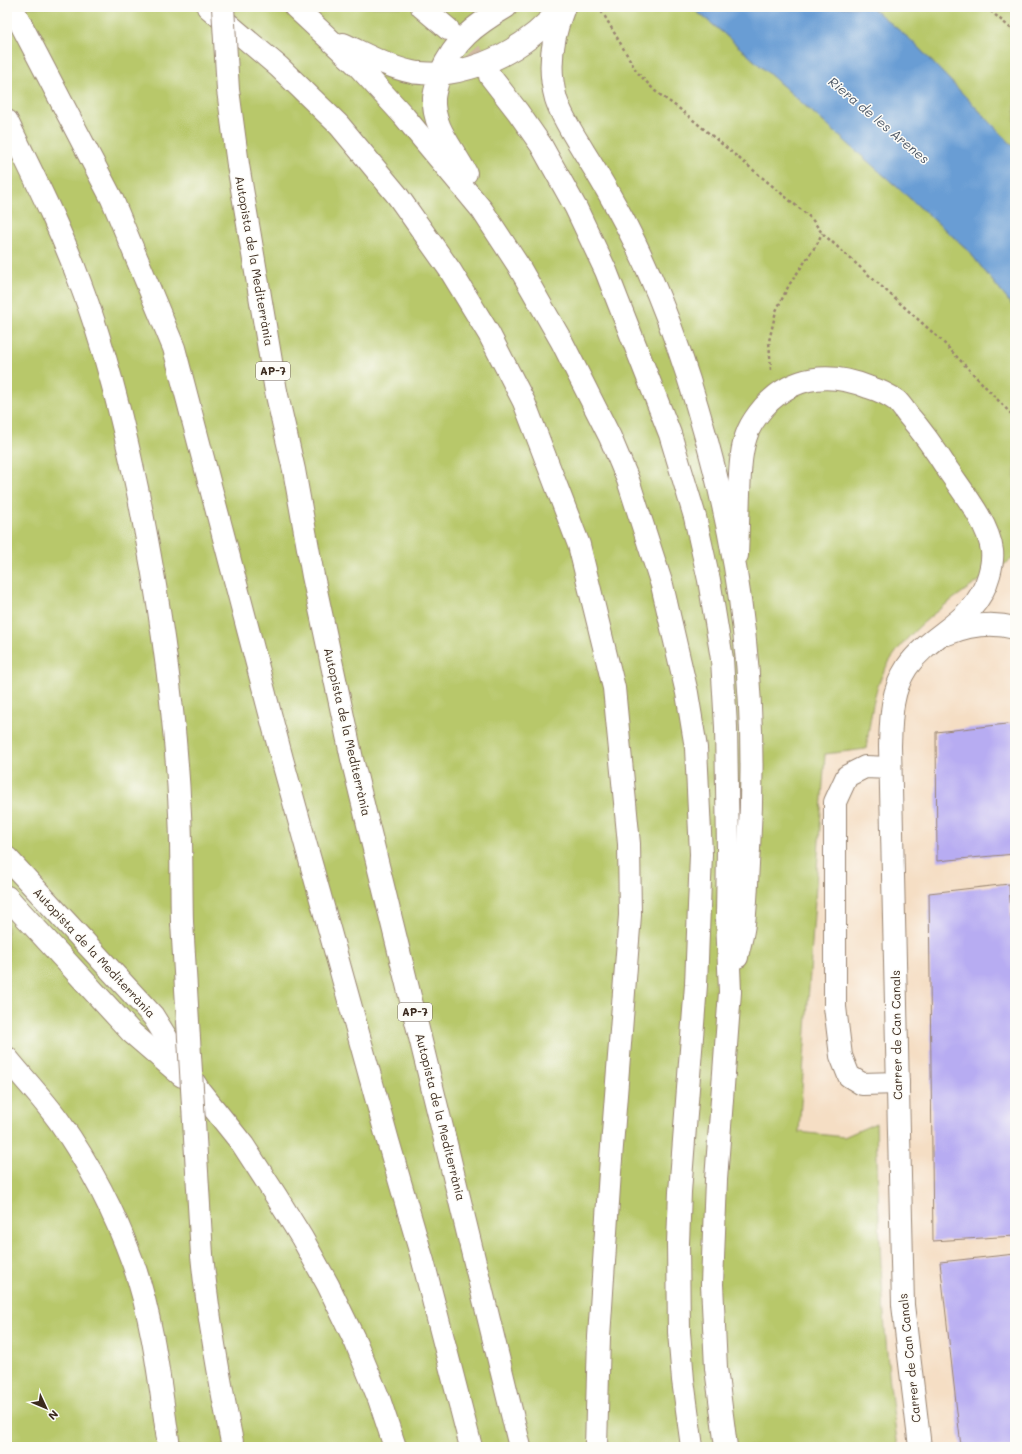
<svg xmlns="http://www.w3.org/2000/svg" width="1022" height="1454" viewBox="0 0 1022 1454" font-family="Mali,sans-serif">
<rect width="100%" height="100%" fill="#fdfcf7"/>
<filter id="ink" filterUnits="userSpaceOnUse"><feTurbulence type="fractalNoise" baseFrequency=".025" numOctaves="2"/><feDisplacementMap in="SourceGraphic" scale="8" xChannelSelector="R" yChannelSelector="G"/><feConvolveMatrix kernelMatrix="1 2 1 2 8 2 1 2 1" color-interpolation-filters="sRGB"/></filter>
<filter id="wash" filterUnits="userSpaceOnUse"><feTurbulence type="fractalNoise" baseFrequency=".012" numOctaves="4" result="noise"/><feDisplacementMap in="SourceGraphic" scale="16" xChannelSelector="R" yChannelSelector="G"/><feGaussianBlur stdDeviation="0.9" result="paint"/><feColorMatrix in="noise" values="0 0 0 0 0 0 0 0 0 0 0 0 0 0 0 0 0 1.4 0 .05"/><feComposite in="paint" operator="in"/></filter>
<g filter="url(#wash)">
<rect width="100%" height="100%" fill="#f5dec4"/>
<g fill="#b8c86b" stroke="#7a7944">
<path d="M7 7H691L722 32 967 249 1015 309V557C966 591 892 631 876 692 871 710 869 730 866 749L825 754 799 1132 844 1137 876 1123C879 1231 882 1340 898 1447H7Z"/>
<path d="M871 7H1015V148L912 41Z"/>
</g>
<path fill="#699dd4" stroke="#526479" d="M691 7H871L912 41 1015 148V309L967 249 722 32Z"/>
<g id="blocks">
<g fill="#b7acf2">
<path d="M1015 723V854L937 861 936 732Z"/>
<path d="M1009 884 1015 981V1236L933 1241 929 893Z"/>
<path d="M1015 1254V1447H961L940 1262Z"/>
</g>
</g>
</g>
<g filter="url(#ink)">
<use href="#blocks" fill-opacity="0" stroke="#988471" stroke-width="1"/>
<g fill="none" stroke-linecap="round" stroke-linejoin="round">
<path stroke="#d0baa3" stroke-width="22" stroke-dasharray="22 11" stroke-linecap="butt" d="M448 29 470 52 490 76"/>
<defs>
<g id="minor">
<path d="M440 74C490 68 529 45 562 7"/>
<path d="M440 74C455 40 475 25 506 7"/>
<path d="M737 555C738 535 738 515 739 494 740 474 740 450 748 431 752 422 758 414 764 407 793 375 830 372 868 387 878 390 889 395 897 401 901 405 905 411 908 415 923 432 936 451 948 470 963 492 989 524 992 551 993 559 991 568 989 575 976 623 932 631 907 667 891 691 891 718 890 746L903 1305 920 1447"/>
<path d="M947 634C969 625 992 622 1015 628"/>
<path d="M890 768 865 767 847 776 835 802V1007L841 1056 849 1076 862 1084 898 1083"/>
<path d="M7 1058C24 1079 43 1099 59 1121 90 1165 115 1213 133 1263 154 1322 160 1386 169 1447"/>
</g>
<g id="major">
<path d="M295 7 358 66 403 115 482 210 518 265 562 342 610 437 628 480 662 585 687 693 696 748 701 854 696 985 680 1192 678 1243 679 1332 683 1380 692 1447"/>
<path d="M422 7 448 29"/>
<path d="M564 7C552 37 547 67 556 99 562 118 574 135 584 152 599 176 613 200 626 225 666 302 693 385 714 468 746 592 757 721 749 849 747 873 747 899 744 923 743 935 739 946 737 957"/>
<path d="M343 44C365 54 388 67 412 72 421 74 431 73 440 74 438 81 435 89 434 98 432 127 454 149 466 173"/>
<path d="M490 76 518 112 541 145 576 208 606 271 670 434 695 517 709 580 722 659 726 727 728 848 727 918 730 992 716 1180 712 1284 716 1368 726 1447"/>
</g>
<g id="highway">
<path d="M12 7 112 199 174 348 282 759 388 1141 423 1261 471 1447"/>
<path d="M208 7 279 67 339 125 397 195 450 270 489 334 524 402 579 545 614 688 629 844 630 915 610 1172 599 1337 596 1447"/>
<path d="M7 121C32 173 59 225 79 280 105 347 122 418 137 488 159 596 175 704 180 814 182 850 181 886 182 922"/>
<path d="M238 165 276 391 294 470 313 576 352 759 520 1447"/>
<path d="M7 858 153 1016 199 1090 243 1145 276 1196 302 1238 328 1285 356 1343 379 1399 395 1447"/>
<path d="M7 897 132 1033 182 1076"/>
<path d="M202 1255C208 1319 220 1383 233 1447"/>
</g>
</defs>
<use href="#minor" stroke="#988471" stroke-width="24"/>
<use href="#major" stroke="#988471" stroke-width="24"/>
<use href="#highway" stroke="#988471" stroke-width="24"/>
<g stroke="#988471" stroke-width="2.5" stroke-dasharray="3 3" stroke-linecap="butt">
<path d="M597 7 604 15 637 72 655 91 681 110 811 218 822 233 941 340 1015 418"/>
<path d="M986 7 1015 32"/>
<path d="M771 370 769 341 776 311 789 285 817 244 822 233"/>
</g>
<use href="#minor" stroke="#fff" stroke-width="22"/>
<use href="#major" stroke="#fff" stroke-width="22"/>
<use href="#highway" stroke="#fff" stroke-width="22"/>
<defs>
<g id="highway-bridge">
<path d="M223 7 228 90 238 165"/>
<path d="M182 922 202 1255"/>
</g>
</defs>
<use href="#highway-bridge" stroke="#988471" stroke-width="24" stroke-linecap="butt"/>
<use href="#highway-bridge" stroke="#fff" stroke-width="22"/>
</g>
</g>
<g text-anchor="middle" stroke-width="3" stroke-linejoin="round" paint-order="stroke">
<g fill="#fdfcf7" stroke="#75695f" stroke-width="1">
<rect x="256" y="362" width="34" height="18" rx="3"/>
<rect x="398" y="1003" width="34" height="18" rx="3"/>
</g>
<g font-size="11" font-weight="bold" fill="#3b2a1e">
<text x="273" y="375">AP-7</text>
<text x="415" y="1016">AP-7</text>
</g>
<g font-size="12" fill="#3b2a1e" stroke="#fdfcf7">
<text transform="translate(254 261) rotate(80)" y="4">Autopista de la Mediterrània</text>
<text transform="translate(347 732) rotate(77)" y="4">Autopista de la Mediterrània</text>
<text transform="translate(94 953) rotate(47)" y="4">Autopista de la Mediterrània</text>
<text transform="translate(897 1035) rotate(-91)" y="4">Carrer de Can Canals</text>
<text transform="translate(440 1117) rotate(76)" y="4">Autopista de la Mediterrània</text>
<text transform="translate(910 1358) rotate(-96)" y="4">Carrer de Can Canals</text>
</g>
<g font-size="13" font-style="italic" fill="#4d5867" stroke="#fdfcf7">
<text transform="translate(879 120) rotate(40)" y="5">Riera de les Arenes</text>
</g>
</g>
<rect width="1022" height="1454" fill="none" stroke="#fdfcf7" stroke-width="24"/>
<g transform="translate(46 1408) rotate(134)" stroke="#fdfcf7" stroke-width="3" paint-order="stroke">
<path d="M0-3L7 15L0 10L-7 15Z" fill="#3b2a1e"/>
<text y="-6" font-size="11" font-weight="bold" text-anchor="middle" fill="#3b2a1e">N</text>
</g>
</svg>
